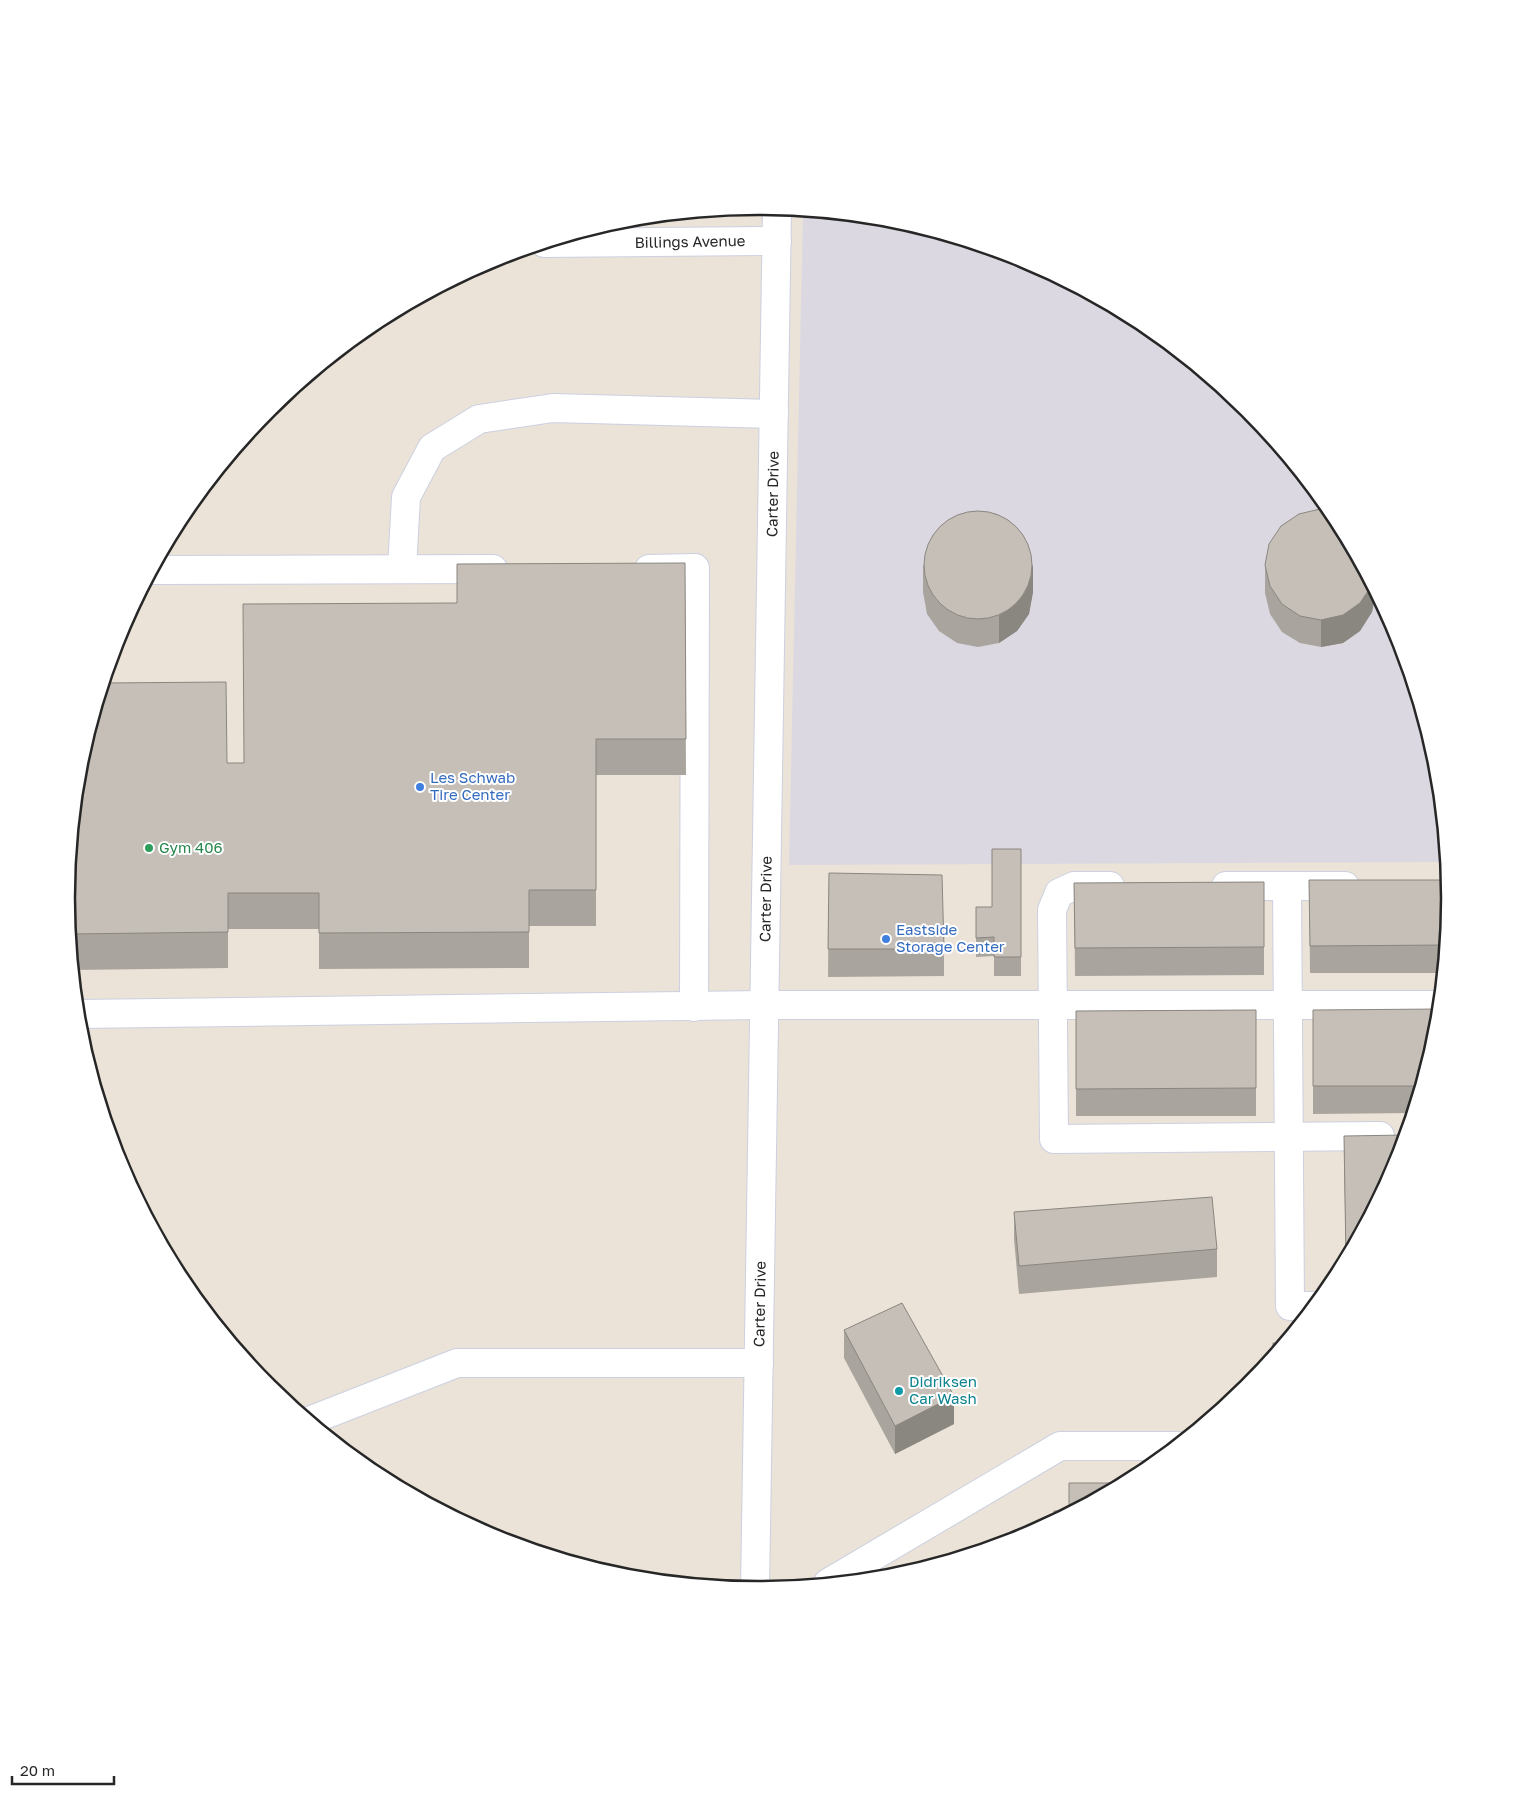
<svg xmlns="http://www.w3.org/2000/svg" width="1517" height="1796" viewBox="0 0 1517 1796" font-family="'Golos Text',sans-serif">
<rect width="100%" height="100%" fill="#ebe3d7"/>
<path fill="#dbd8e2" d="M803 210 894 219 1024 259 1143 323 1248 409 1334 514 1398 633 1437 763 1447 862 789 865Z"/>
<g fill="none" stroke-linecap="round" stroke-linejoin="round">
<defs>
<g id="minor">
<path d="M544 243 777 241"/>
<path d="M402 569 406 497 432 448 479 419 553 408 774 414"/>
<path d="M649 569 695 568 694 1007"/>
<path d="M152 570 493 569"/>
<path d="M1110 886H1074L1059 893 1052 910 1054 1139 1380 1136"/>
<path d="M1226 886H1345"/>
<path d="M1287 886 1290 1306H1315"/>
<path d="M78 1014 764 1005H1440"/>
<path d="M309 1421 457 1363H759"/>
<path d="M828 1583 1060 1446H1177"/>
<path d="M755 1590 777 208"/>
</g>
</defs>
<use href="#minor" stroke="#ccd0e1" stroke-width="30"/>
<use href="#minor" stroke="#fff" stroke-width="28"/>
</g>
<g fill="#a9a49d">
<path d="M878 218 894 219 904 222H878Z"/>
<path d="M1334 514 1376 592 1372 612 1360 631 1343 643 1321 647 1300 643 1282 632 1270 614 1265 593V565Z"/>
<path d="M685 563 686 775H596V926H529V968L319 969V929H228V968L73 970 66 898 227 763H244L457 603Z"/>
<path d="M923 565 1033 592 1029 614 1017 631 999 643 978 647 957 643 939 631 927 614 923 592Z"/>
<path d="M1021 849V976H994V956L976 957V907H992Z"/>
<path d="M829 873 944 949V976L828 977Z"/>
<path d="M1309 880 1451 898 1443 973H1310Z"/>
<path d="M1264 882V975L1075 976 1074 883Z"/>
<path d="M1256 1010V1116H1076V1011Z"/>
<path d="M1313 1010 1437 1033 1413 1113 1313 1114Z"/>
<path d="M1344 1136 1398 1163 1346 1261 1344 1163Z"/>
<path d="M1014 1212 1217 1249V1277L1019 1294 1014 1239Z"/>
<path d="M844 1330 954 1424 895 1454 844 1358Z"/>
</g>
<g fill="#8a8680">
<path d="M1033 565V592L1029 614 1017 631 999 643V616Z"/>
<path d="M1372 585 1376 592 1372 612 1360 631 1343 643 1321 647V620Z"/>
<path d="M954 1396V1424L895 1454V1426Z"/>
</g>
<g fill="#c5bfb7" stroke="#8a8680">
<path d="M1320 509 1333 512 1334 514 1372 585 1360 603 1343 615 1321 620 1300 616 1282 604 1270 586 1265 565 1269 544 1281 526 1299 514Z"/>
<circle cx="978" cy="565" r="54"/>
<path d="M685 563 686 739H596V890H529V932L319 933V893H228V932L70 934 66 898 80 763 104 683 226 682 227 763H244L243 604 457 603V564Z"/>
<path d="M992 849H1021V957H994V937L976 938V907H992Z"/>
<path d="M829 873 942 875 944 949H828Z"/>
<path d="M1309 880H1449L1451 898 1446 945 1310 946Z"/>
<path d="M1264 882V947L1075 948 1074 883Z"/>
<path d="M1440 1009 1437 1033 1422 1086H1313V1010Z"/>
<path d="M1256 1010V1088L1076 1089V1011Z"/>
<path d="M1407 1135 1398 1163 1346 1260 1344 1136Z"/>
<path d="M1212 1197 1217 1249 1019 1266 1014 1212Z"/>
<path d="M902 1303 954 1396 895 1426 844 1330Z"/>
<path d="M1273 1343H1284L1273 1357Z"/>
<path d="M1069 1483H1113V1489L1054 1521V1511H1069Z"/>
</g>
<g fill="#3f7fe0" stroke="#fff" stroke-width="2">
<circle cx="420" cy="787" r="5"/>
<circle cx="886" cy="939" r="5"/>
</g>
<circle fill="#2e9e5b" stroke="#fff" stroke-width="2" cx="149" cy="848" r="5"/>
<circle fill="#0f9aa8" stroke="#fff" stroke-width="2" cx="899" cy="1391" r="5"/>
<g text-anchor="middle" stroke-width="4" stroke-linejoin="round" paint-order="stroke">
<g font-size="15" fill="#272727" stroke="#fff">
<text transform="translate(690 242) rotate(-1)" y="5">Billings Avenue</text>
<text transform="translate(773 494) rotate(-89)" y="5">Carter Drive</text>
<text transform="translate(766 899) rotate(-89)" y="5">Carter Drive</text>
<text transform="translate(760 1304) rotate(-89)" y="5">Carter Drive</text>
</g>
<g font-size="15" fill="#366cbe" stroke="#fff" text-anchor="start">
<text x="430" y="783">Les Schwab<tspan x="430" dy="17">Tire Center</tspan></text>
<text x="896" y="935">Eastside<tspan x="896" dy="17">Storage Center</tspan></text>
</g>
<g font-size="15" fill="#27864d" stroke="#fff" text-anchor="start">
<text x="159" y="853">Gym 406</text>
</g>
<g font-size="15" fill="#0d838f" stroke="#fff" text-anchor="start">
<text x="909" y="1387">Didriksen<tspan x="909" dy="17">Car Wash</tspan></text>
</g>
</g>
<path d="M0 0H1517V1796H0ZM75 898a683 683 0 1 1 1366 0a683 683 0 1 1-1366 0Z" fill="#fff" fill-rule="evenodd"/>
<path fill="none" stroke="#272727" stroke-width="2.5" d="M75 898a683 683 0 1 1 1366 0a683 683 0 1 1-1366 0Z"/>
<path d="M12 1776v8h102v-8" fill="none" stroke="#272727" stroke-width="2.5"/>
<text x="20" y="1776" font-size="15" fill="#272727" stroke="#ffffff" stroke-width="4" paint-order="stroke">20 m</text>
</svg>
